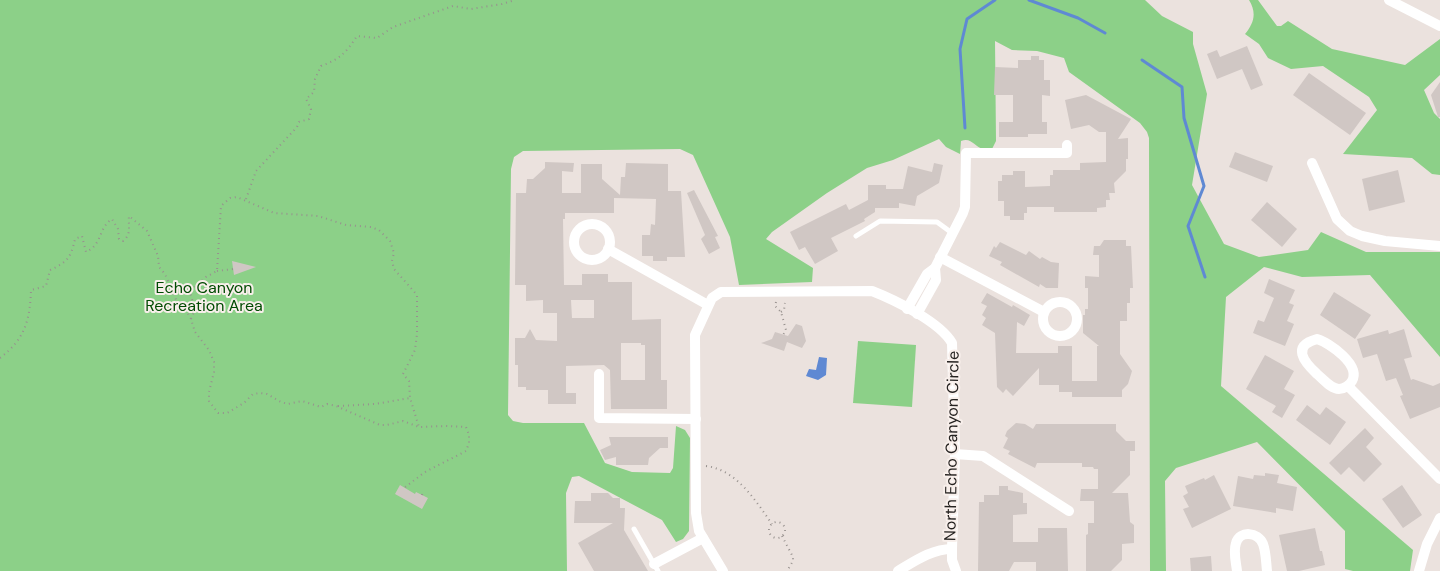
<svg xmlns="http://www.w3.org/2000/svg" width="1440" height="571" viewBox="0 0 1440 571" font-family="'DM Sans',sans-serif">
<rect width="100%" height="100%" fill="#ebe2de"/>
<g fill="#8cd088">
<path d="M0 0H1145L1162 16 1193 32V44L1207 94 1192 185 1224 244 1259 257 1308 250 1321 232 1366 252H1440V357L1370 275 1302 277 1264 267 1226 297 1221 386 1413 550 1410 571H1353L1345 569V531L1257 442 1176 468 1165 481 1166 571H1150L1149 138 1147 132 1140 123 1069 72 1064 58 1037 51 1012 50 995 41 996 141 992 149C989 149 986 150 983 149 974 147 972 137 961 141L960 154 946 147 939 139 893 160 867 168 827 193 772 232 766 239 813 268 812 282 739 285 730 237 693 155 680 149 523 151 514 157 511 169 508 415 513 421 523 423H584L605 463 632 472 670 473 673 468 676 426 685 430 690 438 689 531 683 539 676 542 662 520 579 476 572 477 566 493 567 571H0Z"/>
<path d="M1249 0H1258L1277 26H1281L1288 21 1332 49 1405 65 1440 39V75L1424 90 1434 113 1440 119V175L1432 174 1412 158 1343 154 1377 110 1369 97 1323 66 1291 69 1268 58 1259 44 1245 34C1254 23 1257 13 1249 0Z"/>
<path d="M858 341 916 345 912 407 853 403Z"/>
</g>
<path fill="#5f89d3" d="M819 357 827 358 826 375 818 380 806 376 809 369 816 370Z"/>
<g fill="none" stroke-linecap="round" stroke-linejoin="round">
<g stroke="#5f89d3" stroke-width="3">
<path d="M1029 0 1078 18 1105 33"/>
<path d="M1142 60 1182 87 1184 118 1204 186 1188 226 1205 277"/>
<path d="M965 128 960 49 967 19 995 0"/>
</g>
</g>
<g fill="#d0c7c4" fill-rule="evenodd">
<path d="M1247 46 1263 85 1251 90 1242 69 1217 79 1207 54 1217 50 1220 57Z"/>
<path d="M1031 56H1039V60H1044V80H1050V96L1042 95V122H1047V134H1028V137H999V122H1013V95H994L995 67 1018 68V60H1031Z"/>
<path d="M1309 73 1366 113 1350 135 1293 95Z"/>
<path d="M1440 82V117H1438L1431 95Z"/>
<path d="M1086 95 1131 119 1118 139 1128 138V159H1126V171L1114 183 1115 193H1109L1110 200H1106V207L1097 208V212H1054V207H1027V213H1024V220H1010V216H1004V201H998V181H1002V175H1013V171H1025V187L1050 186V175H1053V170H1080V163L1106 162V132H1099L1089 125 1071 129 1065 100Z"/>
<path d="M1235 152 1273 166 1267 182 1229 167Z"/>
<path d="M545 162 574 163 573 172 562 171V193H581V164H602V179L620 195 621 177H625L626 163 668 164V191H681L685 257H667V261H653V256H642V235H650L651 224 655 225 656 199 614 198V213H565V219H563L564 285H582V274H608V282H632V320L661 319V380H667V409H611L610 370 604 365 566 366V393H576V404H548V390H526V387H518V365H515V338H525L530 329 536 340 557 341V313H543V300L526 301V285H515L516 193H526L527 179H533L545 168ZM571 300H594V318H572ZM621 343H641V345H645V380H621Z"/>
<path d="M934 163 943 165 939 183 917 196 915 206 899 203V208H875V212L864 219 865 221 831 238 838 251 815 264 805 247 799 250 790 232 846 204 849 210 868 200V185H886V189H903L908 166 932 172Z"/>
<path d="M1398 170 1405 202 1369 211 1362 179Z"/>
<path d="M694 190 718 236 715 237 720 248 709 254 701 239 705 235 687 193Z"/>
<path d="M1267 202 1297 229 1282 247 1251 220Z"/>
<path d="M1104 240H1126V246H1131L1133 288H1130V303H1127V321H1120V354L1132 371 1128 384 1122 390V397H1072V392H1059V385H1039V368L1013 396 1006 389 1003 393 997 387 995 333 982 325 986 318 982 315 987 306 981 303 987 293 1012 307 1013 305 1030 315 1024 326 1017 322 1016 353H1058V346H1072V381H1097V346H1099L1083 333V315H1085V309H1088V288H1085V276L1099 277V255H1093L1094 246H1100Z"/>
<path d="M1000 242 1026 255 1029 251 1040 259 1042 257 1051 262 1059 263 1058 288H1046L1040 284 1039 287 1000 265 1002 262 989 256 994 246 996 248Z"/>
<path d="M232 261 256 267 234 275Z"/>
<path d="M1269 279 1295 290 1289 303 1294 305 1287 321 1294 324 1285 346 1253 333 1258 320 1264 322 1274 298 1264 293Z"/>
<path d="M1334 292 1371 315 1355 339 1320 315Z"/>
<path d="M796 324 802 326 806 341 802 348 787 342 784 351 761 343 772 339 775 332 788 336Z"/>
<path d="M1404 329 1412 357 1404 359 1411 380 1413 379 1433 386 1440 383V407L1410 419 1400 396 1403 395 1396 378 1386 381 1377 354 1363 358 1357 339 1388 330 1389 334Z"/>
<path d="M1265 355 1294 371 1284 389 1295 395 1282 418 1272 412 1276 406 1246 389Z"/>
<path d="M1307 405 1320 415 1326 407 1346 422 1330 445 1296 420Z"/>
<path d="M1016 423 1025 424 1033 429 1036 424H1116V431L1126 441H1135V451H1130V475L1112 493H1128L1130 522 1134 525V543L1122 544V560L1111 571H1086V535L1088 534V523H1094V501H1080L1081 489H1098V469H1094L1093 467H1082V463H1037L1035 468 1008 454 1010 451 1003 448 1008 438 1005 436 1007 431Z"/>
<path d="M1365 428 1374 438 1366 447 1382 464 1364 482 1349 467 1341 475 1329 463Z"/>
<path d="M609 437H668V448H660L649 458 648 465H616V457L605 460 600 450 611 445Z"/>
<path d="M1265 473 1279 475 1277 483 1297 487 1293 511 1276 508V513L1233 506 1238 476 1253 479 1254 475 1265 476Z"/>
<path d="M1214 475 1231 509 1192 528 1183 509 1189 507 1183 496 1188 493 1185 486 1204 478 1205 480Z"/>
<path d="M400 485 415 494 416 492 428 498 422 509 395 494Z"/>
<path d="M1402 485 1422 515 1403 528 1382 499Z"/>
<path d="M999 486H1008V490L1023 493V503H1027V514L1013 515V542H1038V528H1067L1068 571H1036V562H1014L1009 571H978L979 502H984V495H999Z"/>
<path d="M591 493H608L613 498H620V508H625L624 530 648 571H594L578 543 613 523H574L575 501H591Z"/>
<path d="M1315 528 1320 551H1322L1325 565 1299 571H1287L1279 535Z"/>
<path d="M1211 556 1212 571H1191L1190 558Z"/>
</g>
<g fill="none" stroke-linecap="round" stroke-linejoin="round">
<g stroke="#97918e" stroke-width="2" stroke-dasharray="1 4" stroke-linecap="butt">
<path d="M246 199 256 171 297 127 299 122 309 119 311 109 306 99 314 92 315 79 321 66C340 59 346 53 357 36L377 38 393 27 453 6 471 9 502 4 515 0"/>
<path d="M217 271 233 269"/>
<path d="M776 302 775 306 781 312 786 330 783 335"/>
<path d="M781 312 784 310 785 303"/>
<path d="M191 319 195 310 190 292 206 277 217 271 221 206 230 198 237 197 274 213 318 216 346 225 371 227 379 230 390 241 394 253 392 261 394 269 417 295V334L415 350 403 374 409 381 410 398 419 427"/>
<path d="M0 358C25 339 30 320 31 290L46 286 50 270C68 262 71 257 75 239L82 236 86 252C103 244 98 228 112 219L118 229 119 239 123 241C132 234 128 226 129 216L147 231 158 256 159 267 165 274 177 302 186 310 191 319 195 332 209 350 214 362V372L209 392V401L218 413H227L244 403 253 394 260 393 267 394 281 402 288 404 302 401 321 407 327 404 336 406 380 425H387L403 421 419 427 446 426 466 427 469 435V443L466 451 425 472 404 488"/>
<path d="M338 406 375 404 410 398"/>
<path d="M706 466C737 470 755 500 772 524"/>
<path d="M422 495 423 491"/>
<circle cx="777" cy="530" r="8"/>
<path d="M782 536 793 557V561L787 571"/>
</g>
<g stroke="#fff" stroke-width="5">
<path d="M856 236 880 221 937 222 952 233"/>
<path d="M634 529 658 571"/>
</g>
<g stroke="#fff" stroke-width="10">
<path d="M1389 0 1440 26"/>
<path d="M1312 163 1337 219 1350 231 1362 236 1385 241 1440 246"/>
<circle cx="592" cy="242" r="18"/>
<path d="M608 249 708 305"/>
<path d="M940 257 1044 312"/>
<circle cx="1060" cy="319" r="17"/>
<path d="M907 309 927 274 935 268 963 213 965 207 966 153H1067V145"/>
<path d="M917 314 936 280 935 268"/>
<path d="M1317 339C1330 343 1361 365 1352 381 1350 385 1344 389 1339 389 1331 389 1323 379 1317 374 1304 362 1291 346 1317 339Z"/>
<path d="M599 374V418L696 419"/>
<path d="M1348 386 1440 479"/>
<path d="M955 454 983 456 1069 511"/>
<path d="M654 564 703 538"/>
<path d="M723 571 699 531 696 513 695 335 712 298 721 292 872 291C895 300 940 322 952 343L955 454 952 549V560L956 571"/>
<path d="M898 571C915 561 932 549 952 549"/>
<path d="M1237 571C1236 562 1233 552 1236 543 1240 530 1258 532 1263 544 1266 552 1266 562 1267 571"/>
<path d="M1419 571 1427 544 1440 518"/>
</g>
</g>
<g text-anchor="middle" stroke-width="4" stroke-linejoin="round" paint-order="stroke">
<g font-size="16" fill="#004b02" stroke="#f8efeb">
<text x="204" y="293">Echo Canyon<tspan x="204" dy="18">Recreation Area</tspan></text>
</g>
<g font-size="16" fill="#252220" stroke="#f8efeb">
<text transform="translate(951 446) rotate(-89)" y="6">North Echo Canyon Circle</text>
</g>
</g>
</svg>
